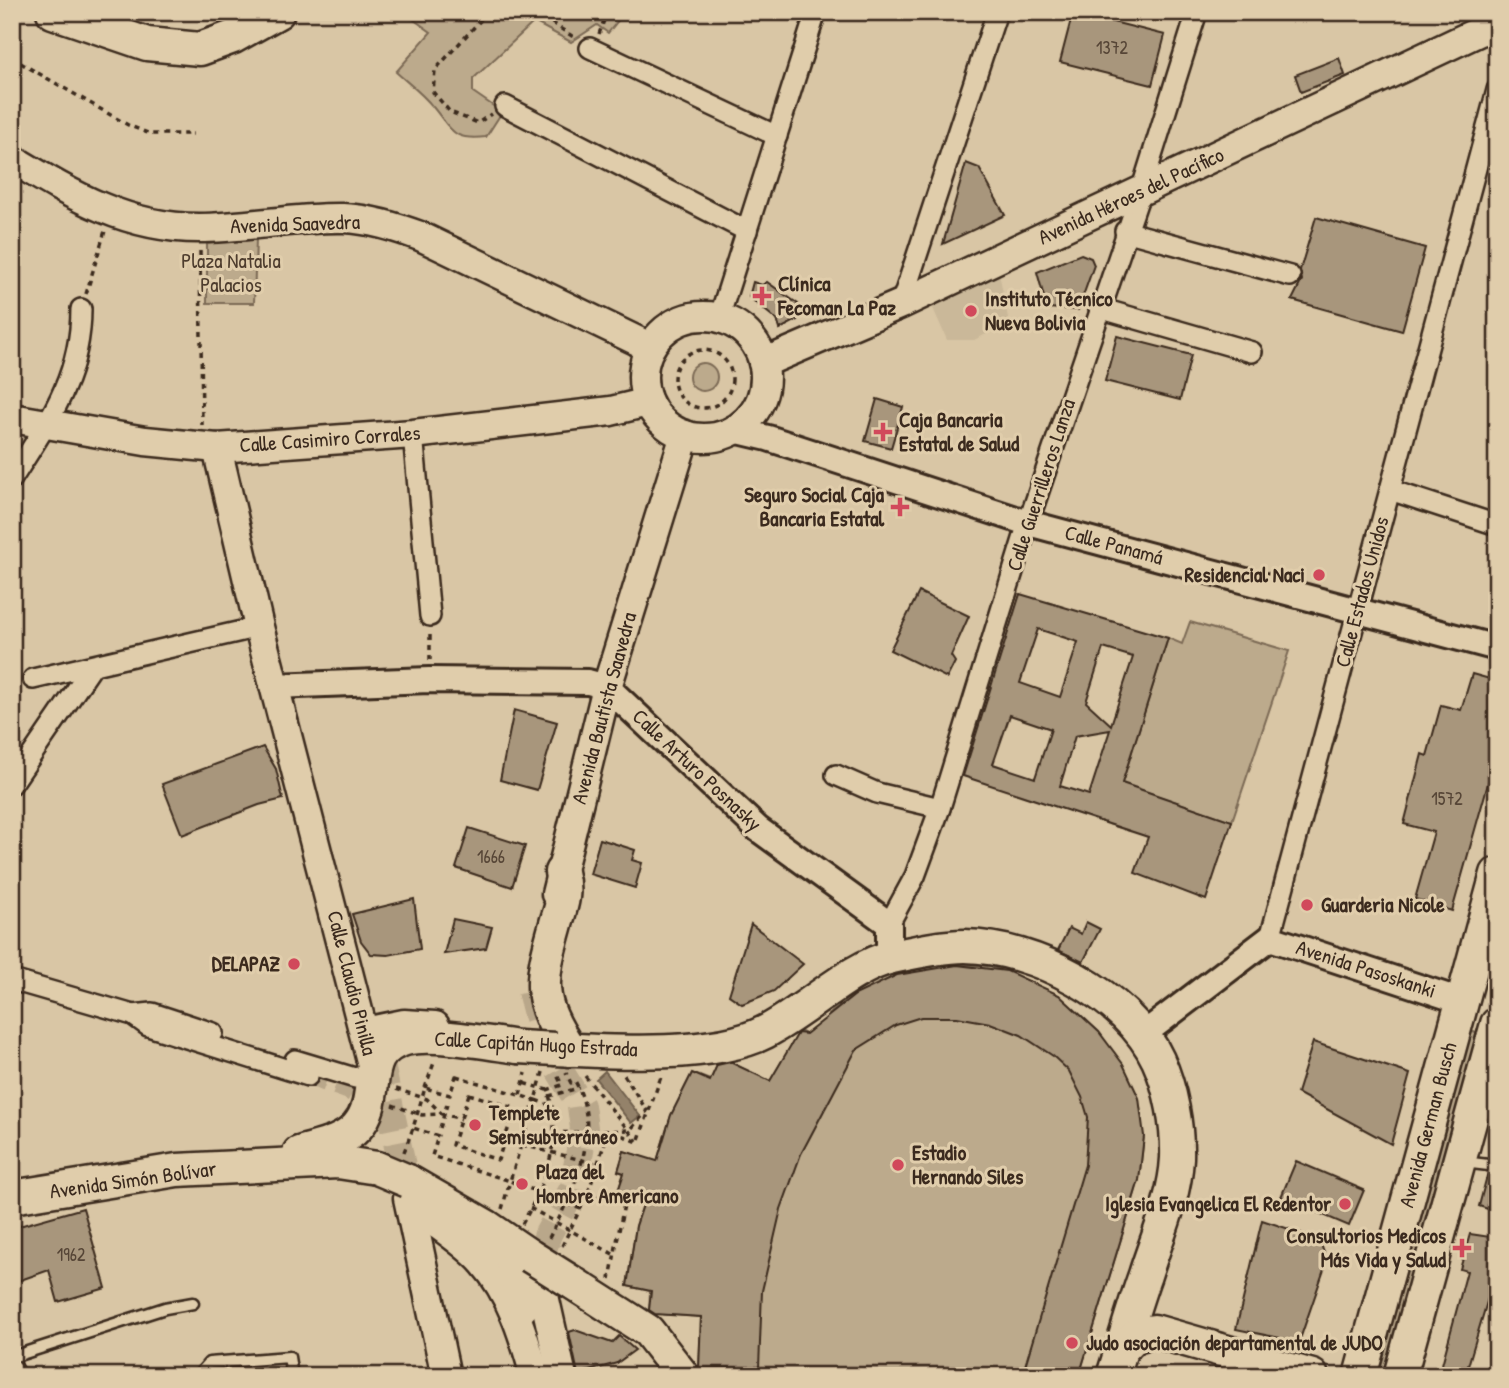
<svg xmlns="http://www.w3.org/2000/svg" width="1509" height="1388" viewBox="0 0 1509 1388" font-family="'Patrick Hand',sans-serif">
<rect width="100%" height="100%" fill="#d9c6a5"/>
<filter id="ink" filterUnits="userSpaceOnUse"><feTurbulence type="fractalNoise" baseFrequency=".0143" numOctaves="2"/><feDisplacementMap in="SourceGraphic" scale="14" xChannelSelector="R" yChannelSelector="G"/><feConvolveMatrix kernelMatrix="1 2 1 2 8 2 1 2 1" color-interpolation-filters="sRGB"/></filter>
<g filter="url(#ink)">
<path fill="#cab899" d="M998 268 1009 323 974 340H947L929 299Z"/>
<g fill="#bcaa8c" stroke="#7c6a55" stroke-width="2">
<path d="M403 12H618L620 18 608 33 597 25 571 42 534 22 473 79V92L502 112 486 137C452 141 452 130 433 107 423 94 408 83 396 72L431 32Z"/>
<path d="M256 238 254 303H207V244Z"/>
<circle cx="703" cy="377" r="14"/>
<path d="M1190 622 1289 651 1232 821 1144 791 1130 831 1109 824 1168 638 1182 644Z"/>
<path d="M942 964 991 966 1059 995 1099 1032 1144 1136 1139 1180 1079 1376H713V1369H699L701 1317 649 1313 650 1291 627 1286 636 1226 647 1192 639 1190 637 1197 618 1191 624 1173 618 1171 624 1151 648 1159 652 1178 671 1115 692 1073 710 1080 721 1058 770 1081 800 1031 811 1037C848 986 883 973 942 964Z"/>
<path d="M1474 1032 1479 1036 1387 1372 1375 1368 1467 1033Z"/>
</g>
<path fill="#94826a" stroke="#705f4c" stroke-width="2" d="M605 1071 640 1116 631 1123 596 1079Z"/>
<g fill="#a8967c" stroke="#3b2a1e" stroke-width="2" fill-rule="evenodd">
<path d="M1073 12 1165 35 1152 85 1060 62Z"/>
<path d="M1339 58 1345 75 1301 92 1295 75Z"/>
<path d="M966 163 979 168 1005 215 943 244Z"/>
<path d="M1316 217 1425 248 1402 331 1292 300 1302 280 1300 270Z"/>
<path d="M1081 254 1091 258 1094 265 1078 310 1047 308 1037 272Z"/>
<path d="M753 282 762 285 767 282 798 304 792 312 797 320 780 329 777 320 749 297Z"/>
<path d="M1117 336 1191 355 1180 400 1105 381Z"/>
<path d="M877 399 903 407 891 448 865 441Z"/>
<path d="M919 592 969 616 951 656 955 662 947 678 890 650Z"/>
<path d="M1020 594 1168 638 1122 783 1232 821 1206 900 1135 873 1148 837 963 776ZM1038 629 1078 642 1060 697 1020 683ZM1103 648 1133 657 1111 725 1086 702ZM1010 715 1051 729 1035 778 993 764ZM1110 730 1089 795 1060 786 1075 736Z"/>
<path d="M1472 674 1497 681V742L1488 773H1491L1452 911 1415 899 1434 832 1404 824 1422 754 1427 756 1441 705 1461 710Z"/>
<path d="M514 710 557 722 537 790 500 780Z"/>
<path d="M263 747 276 769 283 799 259 805 182 835 162 784Z"/>
<path d="M469 828 525 846 512 887 456 868Z"/>
<path d="M600 839 635 850 632 860 642 863 635 888 590 874Z"/>
<path d="M414 899 420 949 388 955 371 954 361 941 352 914Z"/>
<path d="M453 919 492 927 486 948 444 954Z"/>
<path d="M1086 922 1100 929 1083 962 1058 950 1069 928 1081 934Z"/>
<path d="M751 924 803 964 774 991 742 1004 729 995Z"/>
<path d="M957 965 1007 971 1059 995 1099 1032 1123 1064 1139 1098 1144 1136 1139 1180 1079 1376H1022L1085 1165 1088 1117 1082 1097 1069 1071 1053 1056 1021 1035 990 1023 957 1017H921L896 1025 856 1050 801 1154 781 1209 762 1291 759 1368 699 1369 701 1317 655 1314 649 1310 651 1291 627 1286 636 1226 645 1199 618 1191 624 1173 618 1171 624 1151 657 1161 671 1115 692 1073 710 1081 717 1065 730 1062 770 1081 798 1033 806 1034 855 995 897 975Z"/>
<path d="M1313 1042 1410 1074 1391 1144 1297 1093Z"/>
<path d="M1296 1161 1364 1190 1349 1226 1281 1197Z"/>
<path d="M1488 1172 1497 1173V1212L1479 1206Z"/>
<path d="M83 1208 106 1288 58 1302 49 1270 12 1283V1228Z"/>
<path d="M1262 1220 1319 1239 1327 1261 1299 1342 1236 1329Z"/>
<path d="M1470 1234 1497 1238V1268L1465 1376H1455L1440 1372 1467 1271 1460 1269Z"/>
<path d="M575 1330 612 1343 619 1336 635 1350 617 1363 578 1374 569 1332Z"/>
</g>
<g fill="none" stroke-linecap="round" stroke-linejoin="round">
<path stroke="#b9a78a" stroke-width="19" stroke-dasharray="19 10" stroke-linecap="butt" d="M308 1076 348 1090 389 1115"/>
<g stroke="#b9a78a" stroke-width="28" stroke-dasharray="28 14" stroke-linecap="butt">
<path d="M531 991 546 1048 581 1106 584 1128 573 1189 548 1234 541 1256V1282"/>
<path d="M380 1060 408 1195"/>
</g>
<defs>
<g id="service">
<path d="M1463 1162 1497 1166"/>
<path d="M12 1357 165 1308 193 1303"/>
<path d="M198 1376 209 1363 289 1357 292 1376"/>
</g>
<g id="minor">
<path d="M590 48 777 136"/>
<path d="M505 106 747 231"/>
<path d="M1125 231 1290 276"/>
<path d="M901 304 997 12"/>
<path d="M1099 308 1252 352"/>
<path d="M719 318 816 12"/>
<path d="M413 434 430 616"/>
<path d="M12 479C47 423 81 379 81 309"/>
<path d="M1390 490 1497 525"/>
<path d="M33 679 259 627"/>
<path d="M836 775 877 793 940 808"/>
<path d="M12 784 92 667"/>
<path d="M889 924 915 876 940 808 1028 523 1141 191 1197 12"/>
<path d="M1270 938 1497 90"/>
<path d="M12 980 133 1015 148 1026 308 1076"/>
<path d="M133 1015 152 1013 213 1033"/>
<path d="M295 1060 355 1078 366 1075 372 1065"/>
<path d="M12 1369 16 1376"/>
</g>
<g id="tertiary">
<path d="M734 430 768 438 1028 523 1497 648"/>
<path d="M274 686 429 680 588 682 607 687 758 829 889 924V958"/>
<path d="M1141 1036 1270 938 1461 1001"/>
</g>
<g id="secondary">
<path d="M12 159C72 195 126 228 199 228 247 228 295 217 343 218 370 219 395 227 420 236L650 347"/>
<circle cx="704" cy="377" r="61"/>
<path d="M763 363 901 304 1497 23"/>
<path d="M12 418 145 441 217 448 413 434 611 411 648 402"/>
<path d="M217 448 259 627 372 1065"/>
<path d="M556 894 607 687 685 435"/>
<path d="M365 1032 404 1024 435 1026"/>
<path d="M408 1198 446 1376"/>
<path d="M410 1203C433 1223 462 1239 483 1262 511 1293 524 1336 535 1376"/>
<path d="M490 1231 509 1257 523 1308"/>
<path d="M541 1282 562 1376"/>
</g>
<g id="primary">
<path d="M53 12 147 44 200 49 233 37 278 12"/>
<path d="M561 872C566 891 563 902 557 920 541 978 534 997 570 1050"/>
<path d="M556 1049C613 1052 715 1058 765 1032 803 1013 853 965 892 957 915 952 942 946 965 946 1034 947 1128 995 1158 1060 1171 1088 1178 1127 1177 1158 1175 1198 1157 1237 1145 1275 1133 1308 1124 1342 1113 1376"/>
<path d="M299 1153C318 1147 343 1143 357 1127 384 1097 356 1053 405 1039 431 1032 489 1043 518 1047"/>
<path d="M408 1181 486 1226 530 1256"/>
<path d="M12 1197 177 1170 338 1162 377 1168"/>
<path d="M573 1283 648 1331 683 1376"/>
<path d="M1122 1349 1135 1336 1154 1331 1312 1376"/>
<path d="M1360 1376 1497 874"/>
<path d="M1400 1376 1497 1024"/>
</g>
</defs>
<use href="#service" stroke="#3b2a1e" stroke-width="15"/>
<use href="#minor" stroke="#3b2a1e" stroke-width="24"/>
<use href="#tertiary" stroke="#3b2a1e" stroke-width="30"/>
<use href="#secondary" stroke="#3b2a1e" stroke-width="33"/>
<use href="#primary" stroke="#3b2a1e" stroke-width="37"/>
<g stroke="#3b2a1e" stroke-width="3.5" stroke-dasharray="5 5" stroke-linecap="butt">
<path d="M471 12 486 13"/>
<path d="M488 12 435 70 433 92 450 112 478 123 491 114"/>
<path d="M535 12 575 38"/>
<path d="M599 34 607 12"/>
<path d="M12 58 128 125 150 134H193"/>
<path d="M200 251 202 425"/>
<path d="M86 294 105 231"/>
<circle cx="703" cy="379" r="29"/>
<path d="M430 660V633"/>
<path d="M543 1072 535 1100 550 1105"/>
<path d="M456 1076 535 1100 510 1181 432 1156 438 1136 413 1128 425 1088 450 1095Z"/>
<path d="M585 1076 637 1141"/>
<path d="M425 1088 435 1060"/>
<path d="M396 1089 427 1099 442 1114"/>
<path d="M547 1090 562 1085 556 1073"/>
<path d="M469 1094 515 1108 498 1160 452 1145Z"/>
<path d="M520 1095 526 1073"/>
<path d="M549 1096 579 1088"/>
<path d="M392 1105 422 1115 442 1114 461 1119"/>
<path d="M440 1128 448 1101"/>
<path d="M553 1133 630 1130 647 1111 624 1075"/>
<path d="M522 1145 598 1164"/>
<path d="M404 1152 413 1128"/>
<path d="M588 1193 624 1204 610 1279"/>
<path d="M530 1208 613 1254"/>
<path d="M502 1209 510 1181 581 1209"/>
<path d="M522 1224C545 1185 565 1135 547 1090L523 1083"/>
<path d="M549 1238C573 1191 604 1133 575 1081L571 1083 566 1073"/>
<path d="M562 1246 588 1193 609 1130 638 1142 662 1074"/>
</g>
<use href="#service" stroke="#e0cdab" stroke-width="10"/>
<use href="#minor" stroke="#e0cdab" stroke-width="19"/>
<use href="#tertiary" stroke="#e0cdab" stroke-width="24"/>
<use href="#secondary" stroke="#e0cdab" stroke-width="28"/>
<use href="#primary" stroke="#e0cdab" stroke-width="32"/>
<defs>
<g id="primary-bridge">
<path d="M518 1047 556 1049"/>
<path d="M377 1168 408 1181"/>
<path d="M530 1256 573 1283"/>
</g>
</defs>
<use href="#primary-bridge" stroke="#3b2a1e" stroke-width="37" stroke-linecap="butt"/>
<use href="#primary-bridge" stroke="#e0cdab" stroke-width="32"/>
</g>
</g>
<g fill="#d1495b" stroke="#e0cdab" stroke-width="2.5">
<path d="M758.5 285.5h7v7h7v7h-7v7h-7v-7h-7v-7h7z"/>
<circle cx="971" cy="311" r="7"/>
<path d="M879.5 421.5h7v7h7v7h-7v7h-7v-7h-7v-7h7z"/>
<path d="M896.5 496.5h7v7h7v7h-7v7h-7v-7h-7v-7h7z"/>
<circle cx="1319" cy="575" r="7"/>
<circle cx="1307" cy="905" r="7"/>
<circle cx="294" cy="964" r="7"/>
<circle cx="475" cy="1125" r="7"/>
<circle cx="898" cy="1165" r="7"/>
<circle cx="522" cy="1184" r="7"/>
<circle cx="1345" cy="1204" r="7"/>
<path d="M1458.5 1237.5h7v7h7v7h-7v7h-7v-7h-7v-7h7z"/>
<circle cx="1072" cy="1343" r="7"/>
</g>
<g text-anchor="middle" stroke-width="6" stroke-linejoin="round" paint-order="stroke">
<g font-size="18" fill="#564536">
<text x="1112" y="54">1372</text>
<text x="1447" y="805">1572</text>
<text x="491" y="863">1666</text>
<text x="71" y="1261">1962</text>
</g>
<g font-size="21" fill="#3b2a1e" stroke="#e0cdab">
<text transform="translate(1131 196) rotate(-25)" y="7">Avenida Héroes del Pacífico</text>
<text transform="translate(295 224) rotate(-2)" y="7">Avenida Saavedra</text>
<text transform="translate(330 439) rotate(-4)" y="7">Calle Casimiro Corrales</text>
<text transform="translate(1041 485) rotate(-72)" y="7">Calle Guerrilleros Lanza</text>
<text transform="translate(1114 545) rotate(15)" y="7">Calle Panamá</text>
<text transform="translate(1362 592) rotate(-75)" y="7">Calle Estados Unidos</text>
<text transform="translate(604 708) rotate(-75)" y="7">Avenida Bautista Saavedra</text>
<text transform="translate(697 770) rotate(43)" y="7">Calle Arturo Posnasky</text>
<text transform="translate(1366 969) rotate(18)" y="7">Avenida Pasoskanki</text>
<text transform="translate(352 983) rotate(76)" y="7">Calle Claudio Pinilla</text>
<text transform="translate(536 1044) rotate(3)" y="7">Calle Capitán Hugo Estrada</text>
<text transform="translate(1428 1125) rotate(-75)" y="7">Avenida German Busch</text>
<text transform="translate(133 1180) rotate(-8)" y="7">Avenida Simón Bolívar</text>
</g>
<g font-size="21" fill="#4e3d2e" stroke="#e0cdab">
<text x="231" y="268">Plaza Natalia<tspan x="231" dy="24">Palacios</tspan></text>
</g>
<g font-size="21" font-weight="bold" fill="#3b2a1e" stroke="#e0cdab" text-anchor="start">
<text x="778" y="291">Clínica<tspan x="778" dy="24">Fecoman La Paz</tspan></text>
<text x="985" y="306">Instituto Técnico<tspan x="985" dy="24">Nueva Bolivia</tspan></text>
<text x="899" y="427">Caja Bancaria<tspan x="899" dy="24">Estatal de Salud</tspan></text>
<text x="884" y="502" text-anchor="end">Seguro Social Caja<tspan x="884" dy="24">Bancaria Estatal</tspan></text>
<text x="1305" y="582" text-anchor="end">Residencial Naci</text>
<text x="1321" y="912">Guarderia Nicole</text>
<text x="280" y="971" text-anchor="end">DELAPAZ</text>
<text x="489" y="1120">Templete<tspan x="489" dy="24">Semisubterráneo</tspan></text>
<text x="912" y="1160">Estadio<tspan x="912" dy="24">Hernando Siles</tspan></text>
<text x="536" y="1179">Plaza del<tspan x="536" dy="24">Hombre Americano</tspan></text>
<text x="1331" y="1211" text-anchor="end">Iglesia Evangelica El Redentor</text>
<text x="1446" y="1243" text-anchor="end">Consultorios Medicos<tspan x="1446" dy="24">Más Vida y Salud</tspan></text>
<text x="1086" y="1350">Judo asociación departamental de JUDO</text>
</g>
</g>
<rect width="1509" height="1388" fill="none" stroke="#e0cdab" stroke-width="42"/>
<rect x="21" y="21" width="1467" height="1346" fill="none" stroke="#3b2a1e" stroke-width="2.5" filter="url(#ink)"/>
</svg>
